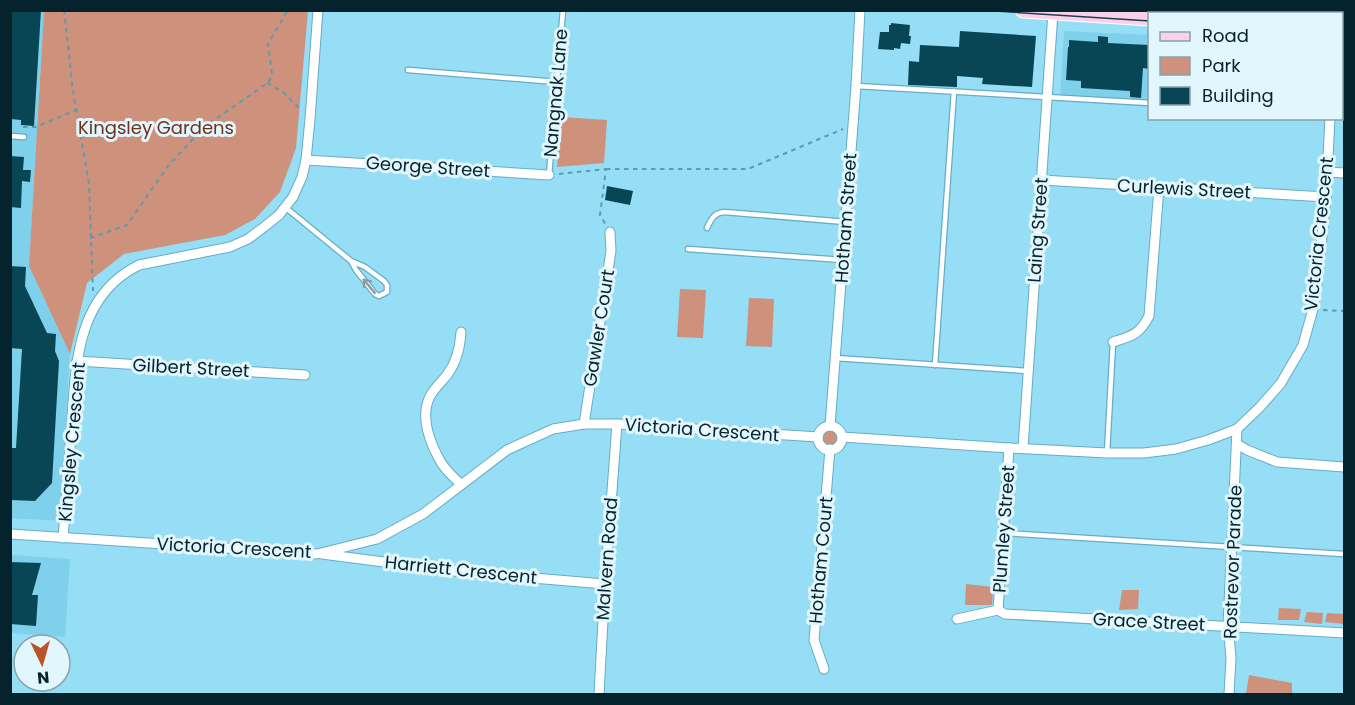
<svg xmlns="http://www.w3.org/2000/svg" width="1355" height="705" viewBox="0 0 1355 705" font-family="Poppins,sans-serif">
<rect width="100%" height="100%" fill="#95def6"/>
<g fill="#7fd1eb">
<path d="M10 11H44L29 266 70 354 60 521 11 518Z"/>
<path d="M1064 31 1149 35V107L1060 101Z"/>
<rect x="1342" y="46" width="2" height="56"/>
<path d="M10 555 70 559 65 637 11 633Z"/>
</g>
<g fill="#cd917c">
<path d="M44 11H308L296 148 280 192 255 219 225 235 124 254 87 283 70 354 29 266Z"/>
<path d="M561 117 607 120 604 163 557 167Z"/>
<path d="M680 289 706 290 703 338 677 337Z"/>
<path d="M749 298 774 299 772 347 746 346Z"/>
<circle cx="830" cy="438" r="8"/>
<path d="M966 584 993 587 992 605H965Z"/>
<path d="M1122 590H1139L1138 609 1119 610Z"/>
<path d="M1279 608 1301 609 1299 620H1278Z"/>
<path d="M1307 612 1323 613 1322 624 1304 622Z"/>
<path d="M1327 613 1344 614V624L1325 622Z"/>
<path d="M1249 675 1292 683V694H1246Z"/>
</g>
<g fill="#084656">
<path d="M10 10H41L34 126 21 125V120L10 119Z"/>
<path d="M891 23 910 25 909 36H911L910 44 901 43 900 49 894 48V50L878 49 880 32H889V25H891Z"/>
<path d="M960 31 1036 36 1032 87 982 84 983 78 957 76V87L908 85 909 61 919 62 920 45 959 47Z"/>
<path d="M1098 36 1108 37V43L1149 45V69L1143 68 1141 98 1130 97V91L1081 88V81L1066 80 1068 47H1069V40L1098 42Z"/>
<path d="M10 156 24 157 23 170H31L30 182 22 181 21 208 10 207Z"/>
<path d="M607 186 633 191 630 205 605 200Z"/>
<path d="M10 266 26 267 25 286 47 333 56 334 55 351 59 361 52 483 35 501 10 500V448H16L22 349 10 348Z"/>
<path d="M10 562 41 563 32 595H38L36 626 10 624Z"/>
</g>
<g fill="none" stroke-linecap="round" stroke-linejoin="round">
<defs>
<g id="service">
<path d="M408 70 557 82"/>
<path d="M856 86 1150 103"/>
<path d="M1342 100H1344"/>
<path d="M10 136 24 137"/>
<path d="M549 175 563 10"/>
<path d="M285 207 351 261 365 267 384 281 387 285V292L379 296 375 294 356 270 351 261"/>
<path d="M707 228C711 219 714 213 724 212L846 222"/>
<path d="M688 249 843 260"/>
<path d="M835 358 1028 371"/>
<path d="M935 365 954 91"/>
<path d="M1107 453 1113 342"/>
<path d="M1004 533 1344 554"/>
</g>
<g id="minor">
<path d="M1337 14V10"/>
<path d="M306 160 549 175"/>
<path d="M1327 172 1344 173"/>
<path d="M1042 180 1326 197"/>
<path d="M1113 342C1132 336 1140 334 1149 316L1159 187"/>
<path d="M77 361 305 375"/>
<path d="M584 424 611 251 610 232"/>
<path d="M830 426 856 86 860 10"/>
<circle cx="830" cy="438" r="12"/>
<path d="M842 437 1009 448 1107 453H1144L1176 449 1208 440 1237 429 1260 407 1281 383 1303 345 1313 309 1317 284 1326 197 1330 118"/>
<path d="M1237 444 1247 450 1277 462 1344 467"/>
<path d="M1023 448 1053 12"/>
<path d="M461 484C454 478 447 471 442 464 430 444 418 414 432 393 436 387 442 381 447 375 457 362 460 348 461 332"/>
<path d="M10 534 317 554 377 539 423 514 507 450 553 429 584 424H617L818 437"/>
<path d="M63 538C66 502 69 467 71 431 76 369 74 297 139 265L230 247 248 239 264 227 279 215 293 197 302 177 306 160 310 119 318 10"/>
<path d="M322 554 462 572 605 584"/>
<path d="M998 610 1009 448"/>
<path d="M957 619 998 610 1005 614 1344 633"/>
<path d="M824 669 814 640 830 449"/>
<path d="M599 694 605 584 617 424"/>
<path d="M1229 694 1231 658 1228 626 1237 429"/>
</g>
<g id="primary">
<path d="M1023 10 1150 18"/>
<path d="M1342 29H1344"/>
</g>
</defs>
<use href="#service" stroke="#66adc5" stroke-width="7"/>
<use href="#minor" stroke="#66adc5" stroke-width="11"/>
<use href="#primary" stroke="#fff" stroke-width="17"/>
<g stroke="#609aad" stroke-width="2" stroke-dasharray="4.5 4.5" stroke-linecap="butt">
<path d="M64 10 73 91 89 184 93 291"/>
<path d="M267 83 283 92 300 109"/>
<path d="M24 128V127H36L76 110"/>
<path d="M606 169H748L843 129"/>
<path d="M559 174 606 169 600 215 606 225"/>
<path d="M90 238 127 225 168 166 204 127 269 82 272 74 268 44 288 10"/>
<path d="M1323 310 1344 311"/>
</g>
<use href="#service" stroke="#fff" stroke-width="4.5"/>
<use href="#minor" stroke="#fff" stroke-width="9"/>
<use href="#primary" stroke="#fbd0eb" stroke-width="15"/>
<g stroke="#193f4a" stroke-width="1.5">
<path d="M979 10 1150 21"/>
<path d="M1342 26H1344"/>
</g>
</g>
<defs><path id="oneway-shaft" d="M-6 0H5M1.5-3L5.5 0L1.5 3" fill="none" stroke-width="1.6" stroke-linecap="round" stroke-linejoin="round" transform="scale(1.5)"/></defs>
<use stroke="#8e9ca0" href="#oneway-shaft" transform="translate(369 286) rotate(-130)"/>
<g text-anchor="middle" stroke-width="6" stroke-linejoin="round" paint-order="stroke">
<g font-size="18" fill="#04232c" stroke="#e2f6fe">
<text transform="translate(556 93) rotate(-85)" y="6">Nangnak Lane</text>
<text transform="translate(428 167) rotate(4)" y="6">George Street</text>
<text transform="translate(1184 189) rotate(3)" y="6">Curlewis Street</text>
<text transform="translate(846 218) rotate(-86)" y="6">Hotham Street</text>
<text transform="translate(1038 230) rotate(-86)" y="6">Laing Street</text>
<text transform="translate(1319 234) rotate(-84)" y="6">Victoria Crescent</text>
<text transform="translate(599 328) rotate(-81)" y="6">Gawler Court</text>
<text transform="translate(191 368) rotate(3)" y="6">Gilbert Street</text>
<text transform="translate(702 430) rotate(4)" y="6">Victoria Crescent</text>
<text transform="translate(72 442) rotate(-85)" y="6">Kingsley Crescent</text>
<text transform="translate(1004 529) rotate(-86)" y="6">Plumley Street</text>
<text transform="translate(234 548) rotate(3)" y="6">Victoria Crescent</text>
<text transform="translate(607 559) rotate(-86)" y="6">Malvern Road</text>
<text transform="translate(821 560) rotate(-85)" y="6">Hotham Court</text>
<text transform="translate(1233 562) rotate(-88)" y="6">Rostrevor Parade</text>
<text transform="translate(461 570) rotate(6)" y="6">Harriett Crescent</text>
<text transform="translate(1149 622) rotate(3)" y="6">Grace Street</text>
</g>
<g font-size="18" fill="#6e3119" stroke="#e2f6fe">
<text x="156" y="134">Kingsley Gardens</text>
</g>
</g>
<rect width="1355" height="705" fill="none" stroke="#04232c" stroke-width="24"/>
<rect x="1148" y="12" width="195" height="108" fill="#e2f6fe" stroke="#89a2aa" stroke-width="1.5"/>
<rect x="1160" y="32" width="30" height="9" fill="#fbd0eb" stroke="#89a2aa" stroke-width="1.5"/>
<text x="1202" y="42" font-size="18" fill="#04232c">Road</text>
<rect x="1160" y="57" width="30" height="18" fill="#cd917c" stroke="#89a2aa" stroke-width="1.5"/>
<text x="1202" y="72" font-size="18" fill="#04232c">Park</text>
<rect x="1160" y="87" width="30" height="18" fill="#084656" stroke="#89a2aa" stroke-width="1.5"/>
<text x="1202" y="102" font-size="18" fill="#04232c">Building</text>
<g transform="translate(42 663) rotate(175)"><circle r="28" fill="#e2f6fe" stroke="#89a2aa" stroke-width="1.5"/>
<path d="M0-4.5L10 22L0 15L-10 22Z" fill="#ba532a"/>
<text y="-9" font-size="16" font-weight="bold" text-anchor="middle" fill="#04232c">N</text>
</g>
</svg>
